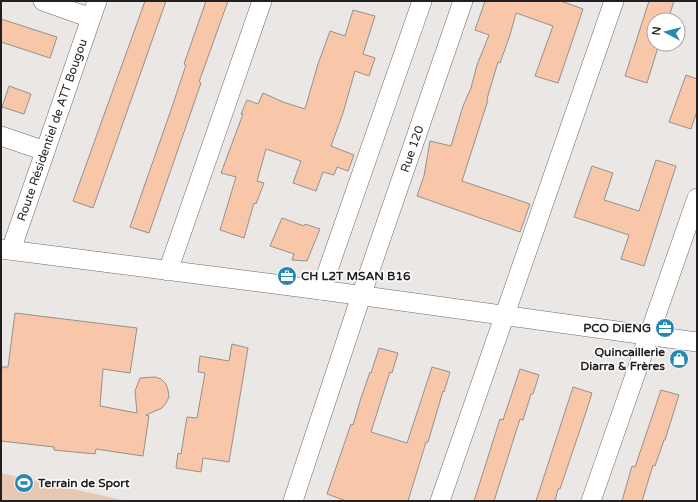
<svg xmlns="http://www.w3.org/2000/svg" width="698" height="502" viewBox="0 0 698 502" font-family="'Varela Round',sans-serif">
<rect width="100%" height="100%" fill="#ebe7e5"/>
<path fill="#e8c8b5" d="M1 473 127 501H1Z"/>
<g fill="#f8c6a8" stroke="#95918f">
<path d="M145 1H166L93 208 73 201Z"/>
<path d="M206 1H228L199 82 201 83 149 233 130 227 172 107 186 65 184 64Z"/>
<path d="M485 1H561L583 9 558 83 535 76 553 26 516 13 510 35 500 63 498 62 487 99 488 100 462 181 530 204 520 232 417 196 424 176 430 141 451 146 463 106 471 88 477 65 489 35 475 30Z"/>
<path d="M649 1H674L668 20H654V44H659L647 83 625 76Z"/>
<path d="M353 10 375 16 363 54 375 58 369 76 355 71 343 113 331 146 354 155 348 171 337 167 334 175 323 172 316 191 293 183 301 161 266 149 257 181 264 183 256 204 254 203 244 238 220 230 236 177 221 173 243 114H241L247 100 258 104 263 93 283 102 305 109 318 64 330 31 345 36Z"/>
<path d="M1 19 57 37 50 58 1 42Z"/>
<path d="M686 75 697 79V111L691 129 669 122Z"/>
<path d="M9 86 31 94 24 114 2 107Z"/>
<path d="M656 160 676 166 644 266 621 259 629 235 574 217 592 166 613 173 604 200 639 211Z"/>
<path d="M282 218 304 226 305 224 320 229 307 261 292 260 294 254 270 246Z"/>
<path d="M15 313 137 328 130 373 103 369 100 406 137 413 135 391 140 378 155 377 161 379 166 384 168 390 169 397 166 403 162 408 146 415 149 416 143 456 96 449 95 454 54 450V447L1 441V376L2 367H8Z"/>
<path d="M232 344 248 348 229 462 203 458 201 472 176 468 178 453 181 454 187 417 197 418 205 373 198 372 200 356 229 361Z"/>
<path d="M379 348 398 353 392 373 390 372 382 397 371 432 407 443 432 367 450 372 444 392 443 391 428 442H426L408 501H346L327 494 351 424 353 425 361 398 370 372 371 373Z"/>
<path d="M520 369 539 375 533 394H531L523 420 520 419 494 501H474L500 419 503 420Z"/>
<path d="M573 387 592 393 586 412 560 489H558L555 501H536Z"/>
<path d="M661 390 679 395 665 440H664L655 466 653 465 642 501H622L632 466 635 467Z"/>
</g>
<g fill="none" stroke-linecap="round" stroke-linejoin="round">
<defs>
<g id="minor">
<path d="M43 1 91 18"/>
<path d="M1 136 45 151"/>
<path d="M1 249 321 290 697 342"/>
<path d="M11 250 97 1"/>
<path d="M168 271 262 1"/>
<path d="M321 290 422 1"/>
<path d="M293 501 361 296 463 1"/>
<path d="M440 501 614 1"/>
<path d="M591 501 697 198"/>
</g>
</defs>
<use href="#minor" stroke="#6d6a68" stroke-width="20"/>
<use href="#minor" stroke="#fff" stroke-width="19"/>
</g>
<defs>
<symbol id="office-disc" viewBox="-11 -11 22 22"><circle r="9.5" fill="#2687b2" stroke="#fff"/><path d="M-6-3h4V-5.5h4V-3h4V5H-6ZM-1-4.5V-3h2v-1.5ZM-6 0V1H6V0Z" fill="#fff"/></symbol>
<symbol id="shop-disc" viewBox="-11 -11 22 22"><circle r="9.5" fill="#2687b2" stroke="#fff"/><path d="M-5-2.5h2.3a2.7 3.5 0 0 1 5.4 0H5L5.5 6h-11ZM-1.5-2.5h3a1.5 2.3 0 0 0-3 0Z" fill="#fff"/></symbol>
<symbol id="stadium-disc" viewBox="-11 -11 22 22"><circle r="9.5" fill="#2687b2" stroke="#fff"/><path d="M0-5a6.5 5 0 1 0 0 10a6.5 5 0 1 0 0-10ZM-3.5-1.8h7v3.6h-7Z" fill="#fff"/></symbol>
</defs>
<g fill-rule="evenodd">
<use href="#office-disc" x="276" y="265" width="22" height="22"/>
<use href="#office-disc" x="654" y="317" width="22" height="22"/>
<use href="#shop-disc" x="668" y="348" width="22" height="22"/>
<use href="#stadium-disc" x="13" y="472" width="22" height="22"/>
</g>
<g text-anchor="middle" stroke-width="3" stroke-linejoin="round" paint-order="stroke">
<g font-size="12" fill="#211f1f" stroke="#fff">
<text transform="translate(52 130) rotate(-71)" y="4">Route Résidentiel de ATT Bougou</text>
<text transform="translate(412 149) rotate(-71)" y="4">Rue 120</text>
</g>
<g font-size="12" font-weight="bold" fill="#211f1f" stroke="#fff" text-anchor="start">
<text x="301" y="280">CH L2T MSAN B16</text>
<text x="651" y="332" text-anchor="end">PCO DIENG</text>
<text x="665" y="356" text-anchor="end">Quincaillerie<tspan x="665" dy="14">Diarra &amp; Frères</tspan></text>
<text x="38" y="487">Terrain de Sport</text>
</g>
</g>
<rect width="698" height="502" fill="none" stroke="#211f1f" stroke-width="4"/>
<g transform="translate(666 32) rotate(277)"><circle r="19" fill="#ffffff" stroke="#a6a5a5"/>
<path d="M0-3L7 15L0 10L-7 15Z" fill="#2687b2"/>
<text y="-6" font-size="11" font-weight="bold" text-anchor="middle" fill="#211f1f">N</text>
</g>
</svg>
